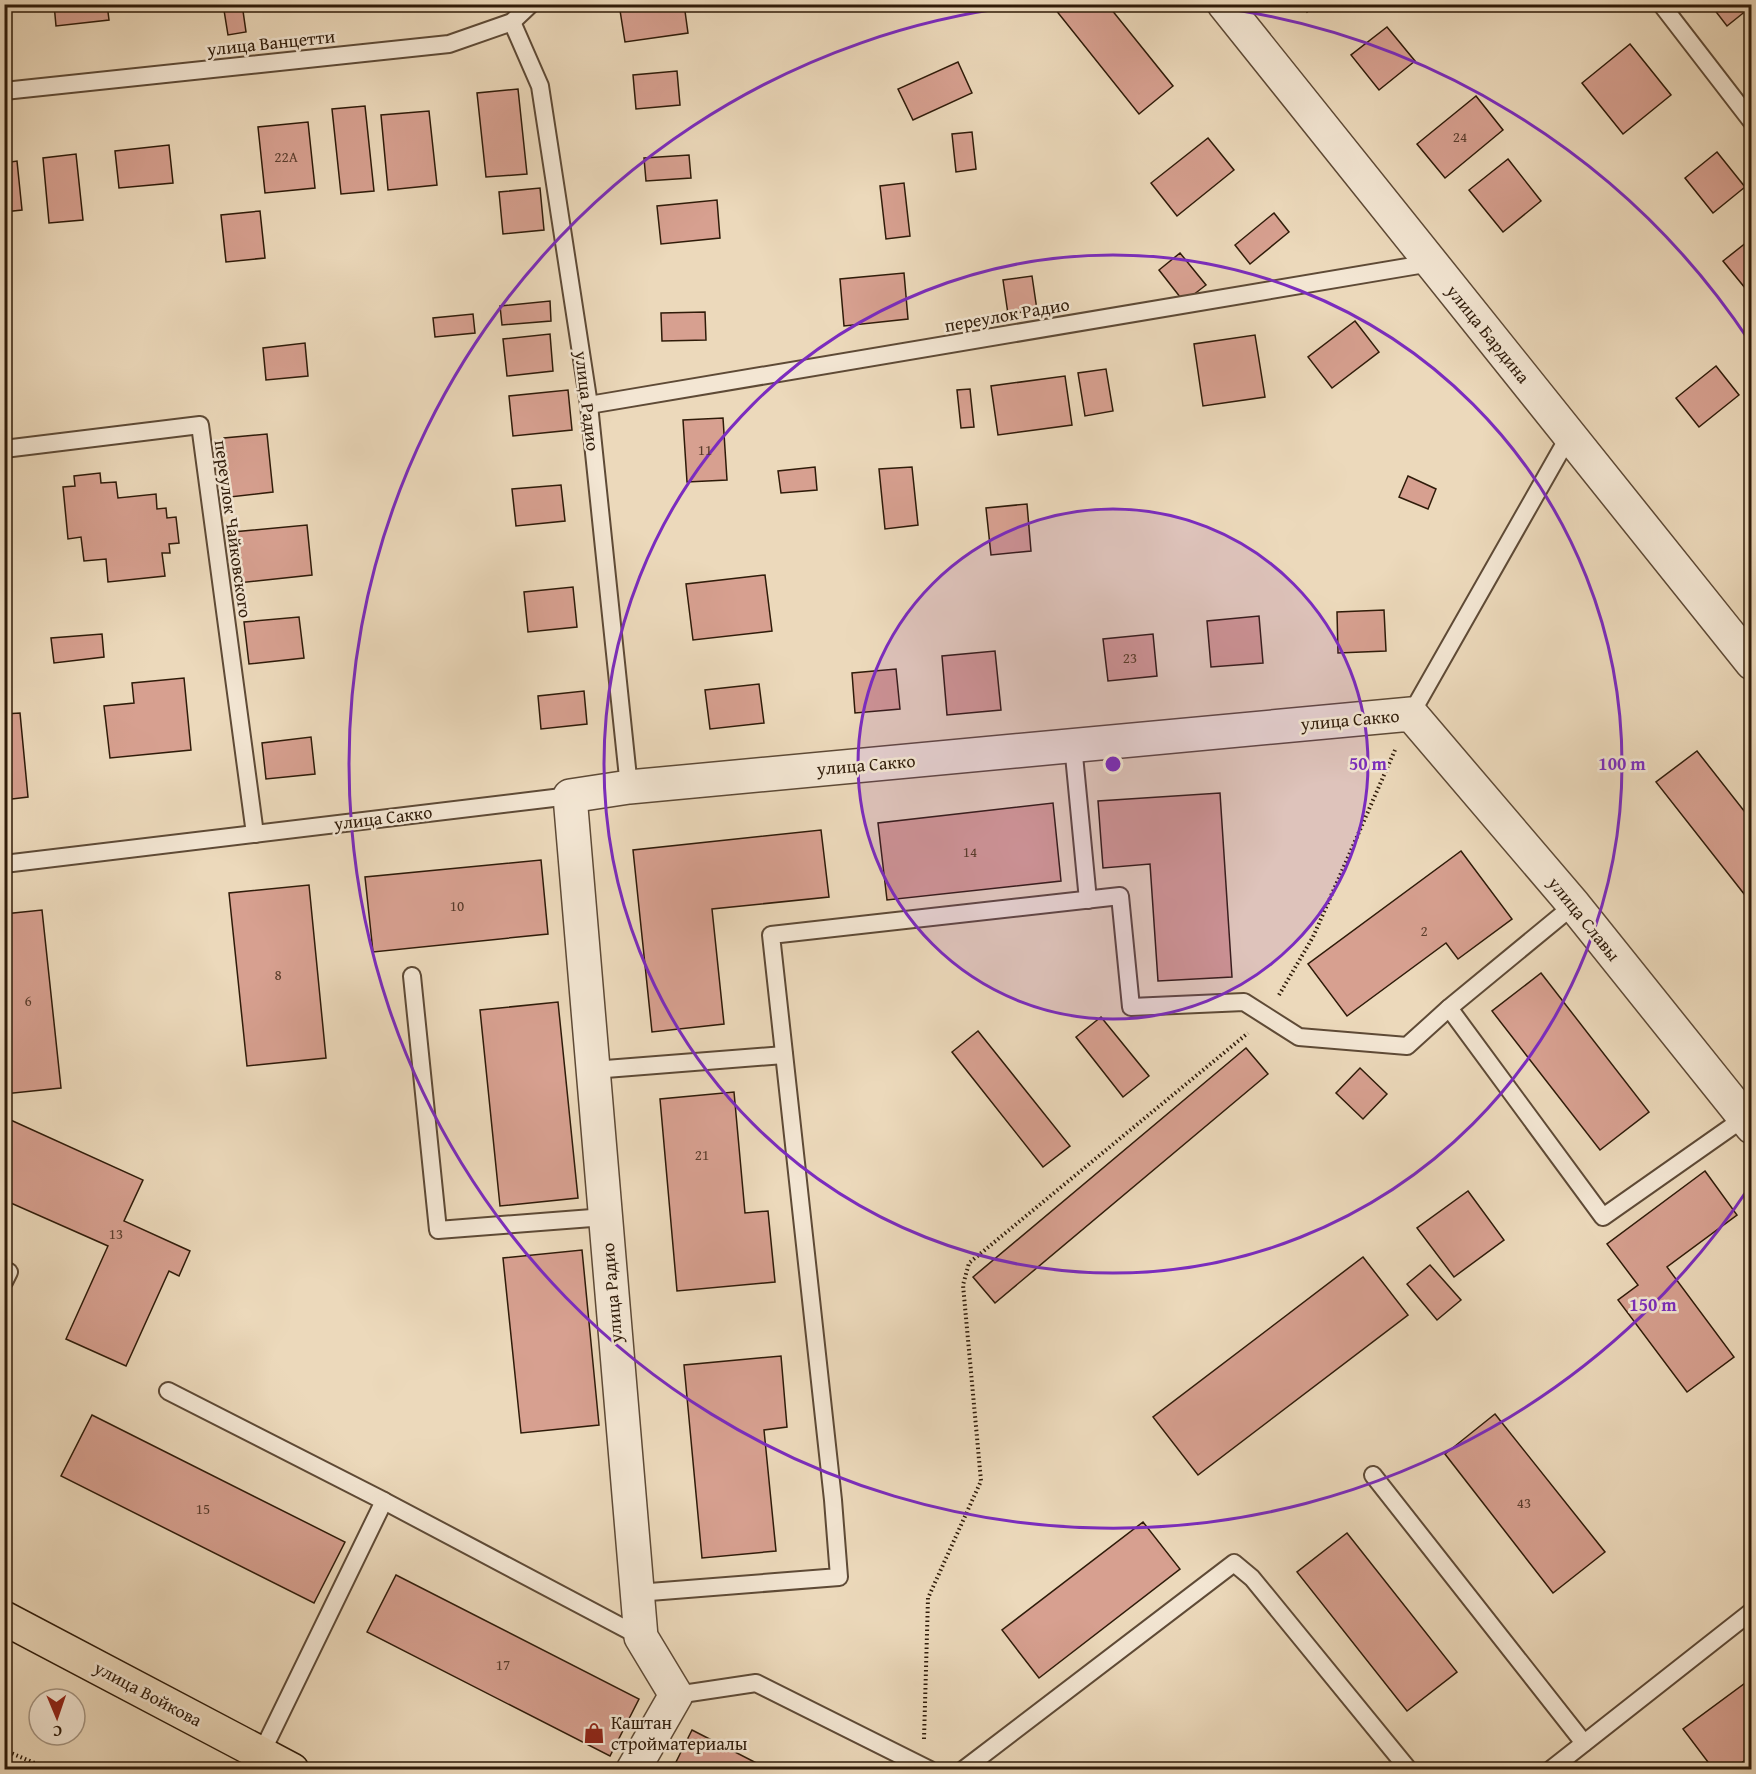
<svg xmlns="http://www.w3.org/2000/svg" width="1756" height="1774" viewBox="0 0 1756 1774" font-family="'Gentium Book Plus',serif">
<rect width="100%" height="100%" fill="#ecd9bb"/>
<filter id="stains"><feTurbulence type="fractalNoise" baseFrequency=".00333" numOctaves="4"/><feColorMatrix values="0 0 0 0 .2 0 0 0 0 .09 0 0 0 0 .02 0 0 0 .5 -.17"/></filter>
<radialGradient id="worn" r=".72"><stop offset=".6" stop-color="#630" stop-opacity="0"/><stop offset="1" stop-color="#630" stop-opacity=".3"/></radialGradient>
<g fill="#d7a090" stroke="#2f1b09" stroke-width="1.5">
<path d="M54 4H107L109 20 56 26Z"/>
<path d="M223 4H242L246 32 228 35Z"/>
<path d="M619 4H684L688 33 625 42Z"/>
<path d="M1051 4H1107L1173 86 1139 114Z"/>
<path d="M1301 4H1315L1307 12Z"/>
<path d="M1710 4H1752V6L1727 26Z"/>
<path d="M1387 27 1415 61 1379 90 1351 55Z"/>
<path d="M1630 44 1671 95 1623 134 1582 83Z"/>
<path d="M958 62 972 93 913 120 898 89Z"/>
<path d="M677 71 680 105 636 109 633 75Z"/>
<path d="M518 89 527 174 486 177 477 93Z"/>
<path d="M1476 96 1503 130 1445 178 1417 144Z"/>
<path d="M365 106 374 191 341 194 332 109Z"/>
<path d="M429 111 437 185 388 190 381 115Z"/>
<path d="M308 122 315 188 265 193 258 127Z"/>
<path d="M972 132 976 169 956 172 952 134Z"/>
<path d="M1208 138 1234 170 1177 216 1151 183Z"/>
<path d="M169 145 173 183 119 188 115 151Z"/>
<path d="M1717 152 1745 187 1713 213 1685 178Z"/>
<path d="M76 154 83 220 49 223 43 158Z"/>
<path d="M689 155 691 178 646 181 644 158Z"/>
<path d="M1508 159 1541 201 1503 232 1469 190Z"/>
<path d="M17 161 22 210 4 212V163Z"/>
<path d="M904 183 910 236 886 239 880 186Z"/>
<path d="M540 188 544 230 503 234 499 192Z"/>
<path d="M717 200 720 238 661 244 657 206Z"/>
<path d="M260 211 265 258 226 262 221 215Z"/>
<path d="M1274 213 1289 232 1250 264 1235 245Z"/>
<path d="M1752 238V293L1750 294 1723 261Z"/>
<path d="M1180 253 1206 285 1184 302 1159 270Z"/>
<path d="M904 273 908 319 844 326 840 279Z"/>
<path d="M1032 276 1037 310 1008 314 1003 280Z"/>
<path d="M550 301 551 321 502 325 500 306Z"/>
<path d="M705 312 706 340 662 341 661 313Z"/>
<path d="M473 314 475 333 435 337 433 318Z"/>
<path d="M1355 321 1379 352 1332 388 1308 357Z"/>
<path d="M550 334 553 371 507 376 503 339Z"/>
<path d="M1255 335 1265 397 1203 406 1194 344Z"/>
<path d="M305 343 308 376 266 380 263 348Z"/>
<path d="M1716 366 1739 395 1699 427 1676 398Z"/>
<path d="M1106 369 1113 411 1085 416 1078 373Z"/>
<path d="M1065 376 1072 425 998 435 991 386Z"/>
<path d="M970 389 974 427 961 428 957 390Z"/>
<path d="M568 390 572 430 513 436 509 396Z"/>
<path d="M723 418 727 480 687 482 683 420Z"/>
<path d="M267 434 273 492 230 497 224 438Z"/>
<path d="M815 467 817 490 781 493 778 471Z"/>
<path d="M912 467 918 525 885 529 879 469Z"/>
<path d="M100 473 101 483 116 482 118 498 156 494 157 509 166 508 167 518 176 517 179 543 169 544 170 553H162L165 576 108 582 106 559 84 561 81 537 68 539 63 487 75 486 74 476Z"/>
<path d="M1408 476 1436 489 1428 509 1399 497Z"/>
<path d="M561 485 565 521 516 526 512 489Z"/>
<path d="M1027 504 1031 551 991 555 986 508Z"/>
<path d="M307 525 312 575 238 583 233 532Z"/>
<path d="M765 575 772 631 693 640 686 584Z"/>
<path d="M573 587 577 627 528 632 524 592Z"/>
<path d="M1384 610 1386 651 1338 653 1337 612Z"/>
<path d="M1259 616 1263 663 1211 667 1207 621Z"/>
<path d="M299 617 304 658 249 664 244 622Z"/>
<path d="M102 634 104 657 54 663 51 638Z"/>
<path d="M1153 634 1157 676 1108 681 1103 639Z"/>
<path d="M995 651 1001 710 947 715 942 656Z"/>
<path d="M896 669 900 709 855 713 852 673Z"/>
<path d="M184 678 191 750 110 758 104 706 134 703 132 683Z"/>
<path d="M759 684 764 723 710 729 705 690Z"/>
<path d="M584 691 587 724 541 729 538 696Z"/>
<path d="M20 713 28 797 4 800V714Z"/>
<path d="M311 737 315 774 266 779 262 743Z"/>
<path d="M1697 751 1752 821V904L1656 782Z"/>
<path d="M1220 793 1232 977 1158 981 1150 864 1103 868 1098 801Z"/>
<path d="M1053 803 1061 881 887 900 878 823Z"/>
<path d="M821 830 829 897 712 909 724 1024 652 1032 633 850Z"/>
<path d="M1461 851 1512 919 1458 959 1446 943 1347 1016 1308 964Z"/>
<path d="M541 860 548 934 373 952 365 877Z"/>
<path d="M309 885 326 1058 247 1066 229 893Z"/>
<path d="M42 910 61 1088 4 1094V914Z"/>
<path d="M1541 973 1649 1112 1600 1150 1492 1011Z"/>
<path d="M558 1002 578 1198 500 1206 480 1010Z"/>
<path d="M1101 1017 1149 1076 1123 1097 1076 1037Z"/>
<path d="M978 1031 1070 1146 1043 1167 952 1052Z"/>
<path d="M1246 1048 1268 1074 995 1303 973 1277Z"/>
<path d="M1360 1068 1387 1094 1363 1119 1336 1093Z"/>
<path d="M734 1092 745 1213 768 1211 775 1282 677 1291 660 1099Z"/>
<path d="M4 1117 143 1180 124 1221 190 1251 179 1276 169 1271 126 1366 66 1339 108 1246 4 1200Z"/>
<path d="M1705 1171 1737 1215 1667 1267 1734 1357 1687 1392 1618 1300 1638 1285 1607 1244Z"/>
<path d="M1468 1191 1504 1240 1454 1277 1417 1228Z"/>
<path d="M582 1250 599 1425 521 1433 503 1258Z"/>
<path d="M1363 1257 1408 1315 1198 1475 1153 1417Z"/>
<path d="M1430 1265 1461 1300 1437 1320 1407 1284Z"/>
<path d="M781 1356 787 1427 764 1430 776 1551 702 1558 684 1365Z"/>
<path d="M1495 1414 1605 1552 1553 1593 1445 1454Z"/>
<path d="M92 1415 345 1542 314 1603 61 1476Z"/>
<path d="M1143 1522 1180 1569 1039 1678 1002 1630Z"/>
<path d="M1347 1533 1457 1672 1407 1711 1297 1572Z"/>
<path d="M396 1575 639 1699 610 1756 367 1632Z"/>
<path d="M1752 1678V1755L1732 1770H1714L1683 1729Z"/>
<path d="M692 1730 770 1770H672Z"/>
</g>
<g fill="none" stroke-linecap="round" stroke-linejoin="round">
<defs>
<g id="lane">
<path d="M1661 4 1752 122"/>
<path d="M512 22 540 86 589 405 629 787"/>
<path d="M4 91 449 44 512 22 531 4"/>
<path d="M589 405 1431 263"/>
<path d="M4 449 200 425 255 834"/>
<path d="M1411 714 1569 436"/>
<path d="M1073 745 1088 900"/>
<path d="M4 864 570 796"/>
<path d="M412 976 438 1230 605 1217"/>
<path d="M1449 1008 1603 1217 1744 1118"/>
<path d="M593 1070 784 1055"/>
<path d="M4 1282 9 1272"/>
<path d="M168 1391 384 1501 261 1754"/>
<path d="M1373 1475 1584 1743"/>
<path d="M384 1501 641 1637"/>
<path d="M637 1593 839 1577 833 1500 771 935 1120 896 1131 1007 1244 1002 1299 1037 1407 1046 1449 1008 1574 905"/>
<path d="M676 1695 756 1683 930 1770"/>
<path d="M963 1770 1234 1563 1252 1578 1409 1770"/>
<path d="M1550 1770 1752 1611"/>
</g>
<g id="street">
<path d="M1224 4 1752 663"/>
<path d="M633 1770 676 1695 641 1637 570 796 629 787 1411 714 1574 905 1752 1127"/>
</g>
<path id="primary" d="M4 1618 292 1770"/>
</defs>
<use href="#lane" stroke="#5e4a36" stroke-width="20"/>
<use href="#street" stroke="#5e4a36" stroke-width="36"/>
<use href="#primary" stroke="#2f1b09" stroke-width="36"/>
<g stroke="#2f1b09" stroke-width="4" stroke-dasharray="1.5 3" stroke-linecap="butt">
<path d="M1279 995 1313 937 1395 750"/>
<path d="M924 1739 928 1598 981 1481 963 1285 969 1263 1248 1033"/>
<path d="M4 1750 51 1770"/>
</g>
<use href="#lane" stroke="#f3e6d3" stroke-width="16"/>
<use href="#street" stroke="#f3e6d3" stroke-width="33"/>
<use href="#primary" stroke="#ecd9bb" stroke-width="33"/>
</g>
<circle cx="1113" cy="764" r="255" fill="#7b2cbf" fill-opacity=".12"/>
<g fill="none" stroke="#7b2cbf" stroke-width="3">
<circle cx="1113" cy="764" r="255"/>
<circle cx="1113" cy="764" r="509"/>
<path d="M1750 1186A764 764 0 1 1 1027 5M1199 5A764 764 0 0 1 1750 342"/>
</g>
<defs>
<symbol id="shop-bare" viewBox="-9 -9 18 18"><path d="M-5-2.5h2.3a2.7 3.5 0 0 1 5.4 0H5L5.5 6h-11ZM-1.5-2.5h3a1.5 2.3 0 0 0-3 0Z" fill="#8f2418" stroke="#f3e6d3" stroke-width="2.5" paint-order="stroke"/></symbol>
</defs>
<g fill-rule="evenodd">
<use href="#shop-bare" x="579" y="1718" width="30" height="30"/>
</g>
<g text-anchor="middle" stroke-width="5" stroke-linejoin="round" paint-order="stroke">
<g font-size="15" fill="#593c2b">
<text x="1460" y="142">24</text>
<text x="286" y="162">22А</text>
<text x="705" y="455">11</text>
<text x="1130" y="663">23</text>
<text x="970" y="857">14</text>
<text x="457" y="911">10</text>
<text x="1424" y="936">2</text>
<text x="278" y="980">8</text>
<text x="28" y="1006">6</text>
<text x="702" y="1160">21</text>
<text x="116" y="1239">13</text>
<text x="1524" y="1508">43</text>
<text x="203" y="1514">15</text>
<text x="503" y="1670">17</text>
</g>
<g font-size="18" fill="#2f1b09" stroke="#f3e6d3">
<text transform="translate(271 43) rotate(-6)" y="6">улица Ванцетти</text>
<text transform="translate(1007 315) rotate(-10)" y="6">переулок Радио</text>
<text transform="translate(1488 334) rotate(51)" y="6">улица Бардина</text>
<text transform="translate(587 401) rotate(83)" y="6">улица Радио</text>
<text transform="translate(233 529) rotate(82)" y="6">переулок Чайковского</text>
<text transform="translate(1350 720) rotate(-5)" y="6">улица Сакко</text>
<text transform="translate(866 765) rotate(-5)" y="6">улица Сакко</text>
<text transform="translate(383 818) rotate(-7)" y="6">улица Сакко</text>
<text transform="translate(1584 919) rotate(51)" y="6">улица Славы</text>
<text transform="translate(612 1293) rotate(-95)" y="6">улица Радио</text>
<text transform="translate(148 1694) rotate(28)" y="6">улица Войкова</text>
</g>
<g font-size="18" fill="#2f1b09" stroke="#f3e6d3" text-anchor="start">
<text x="611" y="1729">Каштан<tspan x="611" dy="21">стройматериалы</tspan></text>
</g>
</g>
<circle cx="1113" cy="764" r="9" fill="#7b2cbf" stroke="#f3e6d3" stroke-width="3"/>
<g font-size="18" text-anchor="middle" font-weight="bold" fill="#7b2cbf" stroke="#f3e6d3" stroke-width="5" stroke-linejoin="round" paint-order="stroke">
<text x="1368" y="770">50 m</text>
<text x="1622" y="770">100 m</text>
<text x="1653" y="1311">150 m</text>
</g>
<rect width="1756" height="1774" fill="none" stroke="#ecd9bb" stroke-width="24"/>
<rect x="6" y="6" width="1744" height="1762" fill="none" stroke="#2f1b09" stroke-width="3"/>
<rect x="12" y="12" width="1732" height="1750" fill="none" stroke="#2f1b09" stroke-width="1.5"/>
<g transform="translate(57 1717) rotate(178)"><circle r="28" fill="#f3e6d3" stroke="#a59582" stroke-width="1.5"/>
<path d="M0-4.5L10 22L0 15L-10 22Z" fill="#8f2418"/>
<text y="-9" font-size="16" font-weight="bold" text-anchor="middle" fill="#2f1b09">С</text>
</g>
<rect width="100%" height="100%" filter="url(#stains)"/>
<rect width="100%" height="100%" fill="url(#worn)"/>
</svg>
